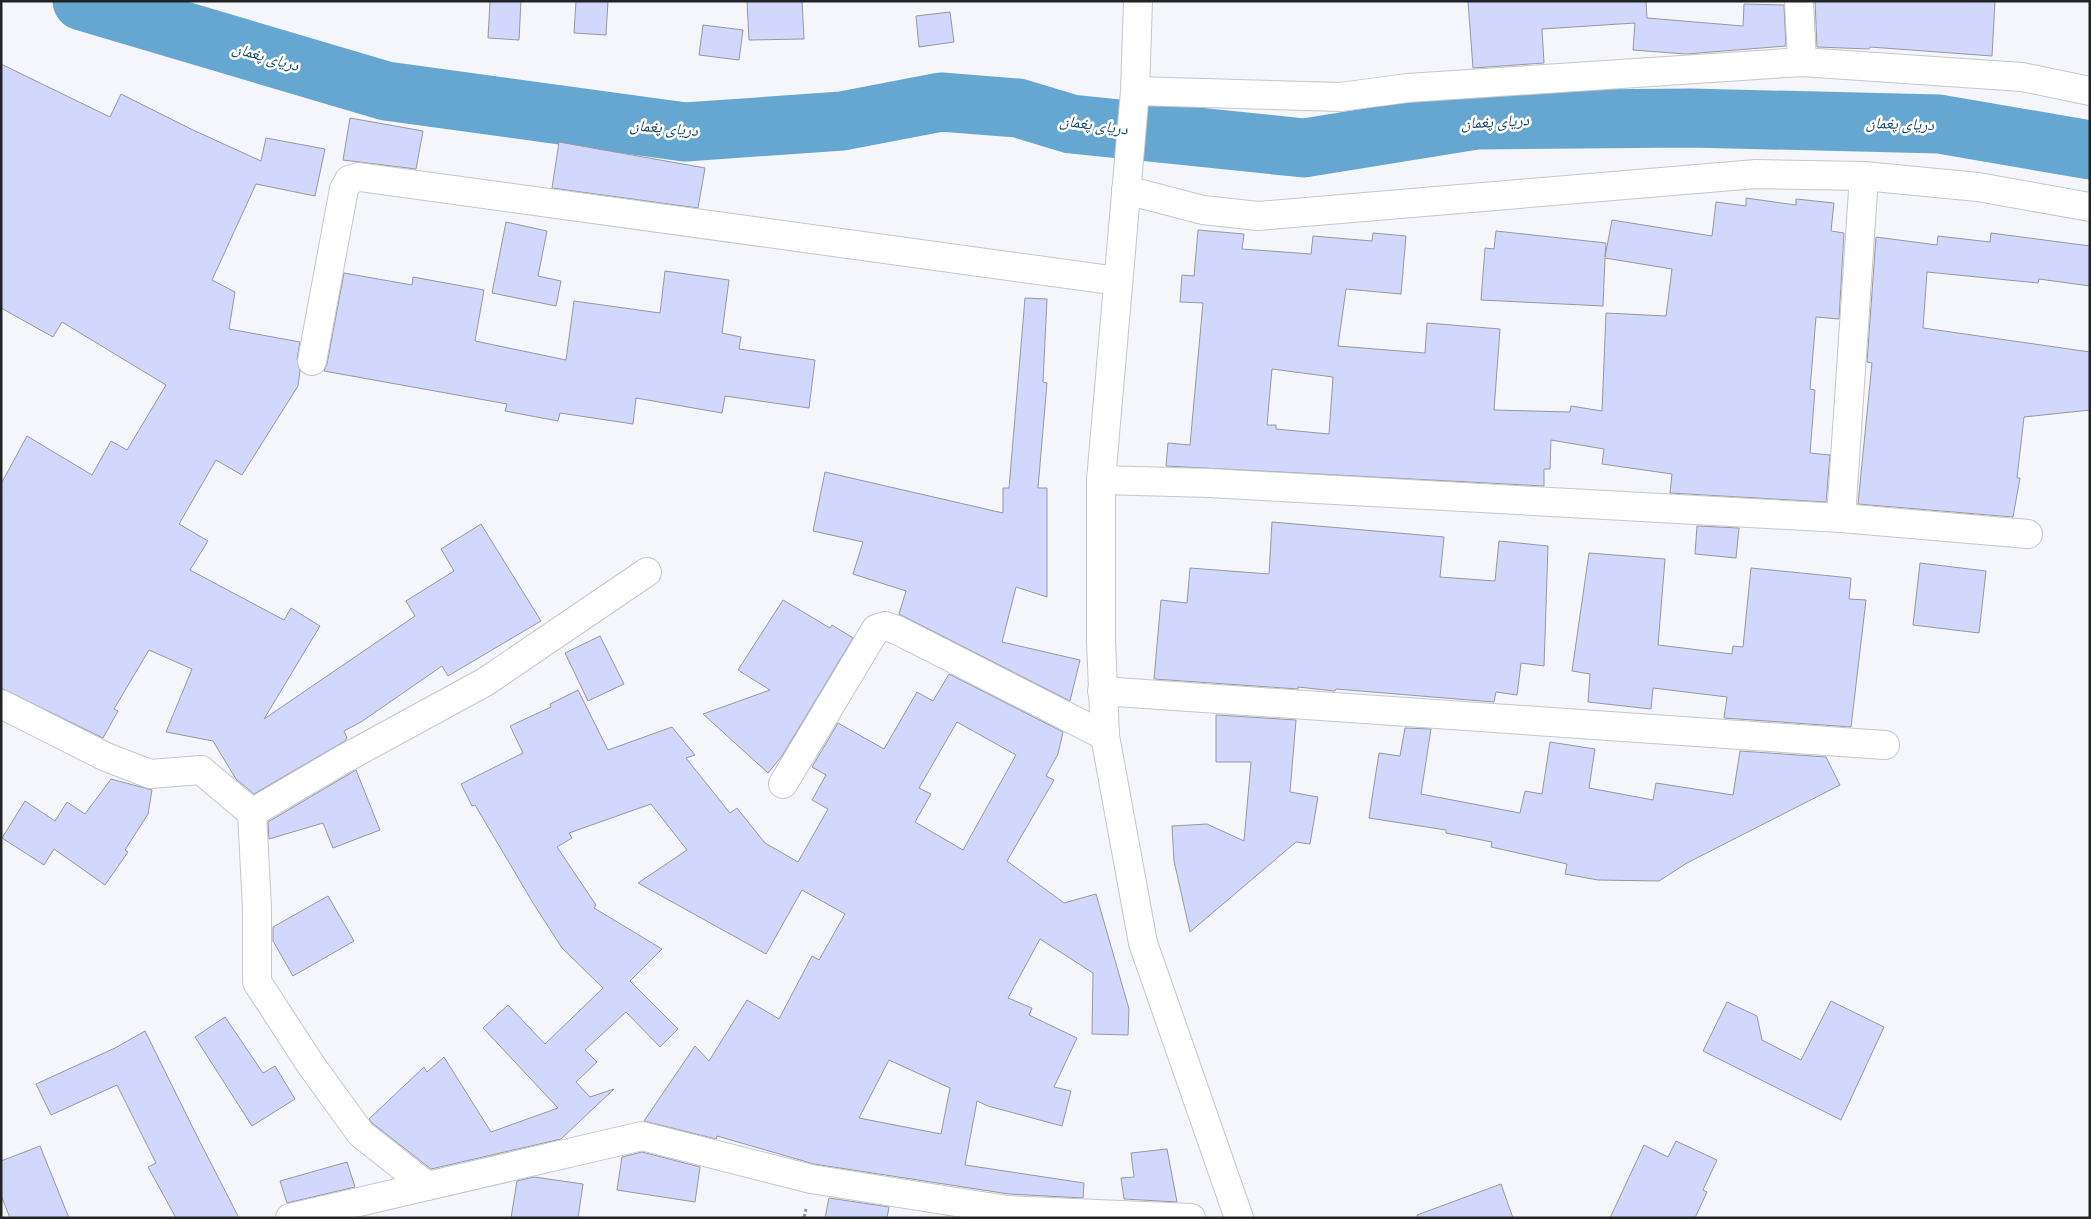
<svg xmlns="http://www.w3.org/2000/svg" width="2091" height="1219" viewBox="0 0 2091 1219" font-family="Raleway,'Noto Naskh Arabic',sans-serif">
<rect width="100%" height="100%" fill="#f5f6fb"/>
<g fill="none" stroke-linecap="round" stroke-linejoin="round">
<path stroke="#66a7d1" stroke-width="59" d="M82 1 386 91 685 132 842 121 941 102 1018 108 1071 124 1304 148 1477 120 1691 118 1939 124 2090 150"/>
</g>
<g fill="#d2d7fe" stroke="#97989c" fill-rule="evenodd">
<path d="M490 1H521L519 40 488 38Z"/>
<path d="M576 1H608L606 35 574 33Z"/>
<path d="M747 1H802L804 39 749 40Z"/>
<path d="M1468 1H1646L1647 18 1743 26 1744 4 1784 5 1786 46 1686 54 1633 50 1635 23 1542 29 1544 63 1473 68Z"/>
<path d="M1815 1H1995L1992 56 1870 47 1869 49 1817 47Z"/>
<path d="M950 12 954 42 919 47 916 16Z"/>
<path d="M703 25 743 30 739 60 699 55Z"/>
<path d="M1 64 110 117 121 94 193 130 261 161 266 138 325 149 315 196 256 184 212 280 235 292 229 329 300 342 297 359 300 371 298 386 242 475 216 460 179 524 208 541 190 570 284 620 291 608 320 626 264 719 415 616 406 601 454 571 441 549 481 524 541 621 448 676 442 666 361 722 344 731 347 738 345 741 254 794 236 779 213 741 166 732 192 669 149 650 114 709 118 711 103 738 1 688V484L27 436 92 475 111 441 127 450 166 385 62 322 53 337 1 308Z"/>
<path d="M350 118 423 131 416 169 343 160Z"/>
<path d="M559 142 705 168 698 208 552 188Z"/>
<path d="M1746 198 1796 205V199L1834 203 1831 231 1844 233 1839 319 1816 317 1810 389 1815 390 1810 453 1830 455 1826 502 1670 493 1672 474 1602 464 1604 449 1551 440 1550 469H1544V486L1166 466 1168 443 1190 445 1203 303 1180 302 1182 275 1194 276 1198 230 1244 234 1242 249 1311 254 1313 236 1372 241 1373 233 1406 236 1401 294 1346 289 1338 346 1425 353 1427 323 1500 329 1494 410 1570 412 1571 406 1602 411 1606 313 1666 316 1672 269 1605 258 1603 306 1481 300 1485 248 1494 249 1496 231 1606 243 1605 257 1612 220 1712 236 1716 202 1746 206ZM1272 369 1333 377 1329 434 1276 429V425H1267Z"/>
<path d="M506 222 547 231 538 276 561 281 556 306 492 293Z"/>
<path d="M1991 233 2090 246V286L2039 279 2038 283 1927 272 1923 328 2090 352V410L2024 417 2017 478H2020L2013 517 1858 504 1872 363 1867 362 1876 237 1937 245 1938 236 1990 242Z"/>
<path d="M665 271 729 280 722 333 741 337 739 349 815 360 809 408 725 396 722 413 636 398 633 424 560 413 558 421 505 411 507 404 324 371 327 364 344 273 412 285 413 277 484 290 475 341 566 360 574 301 660 313Z"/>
<path d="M1025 298 1047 299 1043 382 1047 383 1038 488H1047V597L1016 587 1002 642 1080 660 1070 701 899 614 906 591 853 574 863 542 813 531 825 472 1003 513V488H1009Z"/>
<path d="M1272 522 1444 537 1440 577 1495 581 1499 541 1548 546 1544 666 1521 663 1517 695 1496 692 1494 702 1336 689 1335 691 1298 687V689L1154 679 1161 600 1187 603 1190 568 1269 574Z"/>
<path d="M1697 526 1739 528 1736 558 1695 554Z"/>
<path d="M1589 553 1665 559 1658 645 1732 654 1733 646 1743 647 1751 568 1851 578 1849 599 1866 600 1851 727 1724 718 1727 697 1653 688 1651 709 1588 702 1590 674 1572 671Z"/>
<path d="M1920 563 1986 571 1979 633 1913 625Z"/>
<path d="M783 600 830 628 832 625 853 638 782 756 768 773 703 714 770 690 738 670Z"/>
<path d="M600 636 624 684 588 701 565 653Z"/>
<path d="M949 674 1063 732 1058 754 1046 776 1054 780 1007 861 1064 903 1096 894 1129 1009 1128 1035 1092 1034 1093 973 1040 939 1008 998 1032 1008 1029 1015 1077 1038 1054 1087 1071 1091 1062 1126 988 1106 977 1101 965 1165 1084 1183 1083 1198 1009 1194 814 1164 717 1136 716 1139 644 1121 695 1046 709 1061 747 1000 779 1019 812 956 819 960 845 914 802 890 766 954 638 883 687 850 651 804 569 833 572 838 557 847 596 905 594 908 662 949 630 981 678 1029 660 1047 626 1012 585 1050 597 1062 576 1082 590 1097 614 1089 561 1139 431 1169 372 1123 369 1119 424 1067 427 1072 444 1057 491 1132 558 1108 483 1028 508 1005 545 1044 603 988 562 948 533 903 475 805 472 806 461 784 523 753 510 726 551 707 550 704 578 690 608 750 672 727 695 755 686 758 730 813 737 808 765 843 798 862 828 809 812 800 826 775 812 767 838 723 884 749 917 692 933 701ZM957 722 1016 755 963 850 915 822 931 794 919 788ZM889 1060 950 1088 941 1134 859 1118Z"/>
<path d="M1216 715 1296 720 1290 792 1318 797 1310 844 1296 842 1190 932 1174 861 1172 826 1207 824 1244 841 1251 762H1216Z"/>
<path d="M1405 728 1431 729 1421 794 1520 813 1525 791 1542 794 1550 742 1595 749 1589 788 1653 800 1656 783 1733 795 1740 751 1826 757 1840 785 1687 863 1659 881 1598 880 1565 874 1567 864 1491 847 1492 842 1446 833V830L1369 818 1379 753 1400 756Z"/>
<path d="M356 770 380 830 333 848 323 823 269 839 268 822Z"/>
<path d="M111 779 152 790 148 814 125 850 128 852 105 885 54 849 44 865 2 838 25 801 55 821 67 802 85 814Z"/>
<path d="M328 896 354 941 293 976 273 941V927Z"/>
<path d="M1831 1001 1884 1027 1841 1120 1703 1051 1727 1002 1757 1016 1762 1040 1801 1060Z"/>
<path d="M225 1017 263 1073 275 1066 295 1099 252 1126 195 1037Z"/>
<path d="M145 1031 197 1136 239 1218H176L148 1167 156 1163 117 1085 51 1115 36 1084 115 1048Z"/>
<path d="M1676 1141 1717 1160 1703 1190 1707 1192 1695 1218H1610L1644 1145 1668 1157Z"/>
<path d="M40 1146 69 1218H10L1 1195V1161Z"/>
<path d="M1167 1149 1177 1202 1124 1199 1121 1178 1134 1177 1131 1153Z"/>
<path d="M642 1152 700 1167 695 1202 617 1190 622 1157Z"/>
<path d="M347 1162 355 1187 287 1203 280 1181Z"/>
<path d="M534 1177 583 1184 578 1218H511L517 1181Z"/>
<path d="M1501 1184 1513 1218H1418L1417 1215Z"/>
<path d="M829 1198 889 1207 887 1218H825Z"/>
</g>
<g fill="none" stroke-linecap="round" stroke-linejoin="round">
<defs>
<g id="street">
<path d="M1799 1 1802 62"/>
<path d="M1135 91 1340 97 1408 88 1802 62 2022 77 2090 91"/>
<path d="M1126 190 1203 210 1258 216 1756 174 1864 176 1978 187 2090 207"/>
<path d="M312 361 344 189 349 180 359 177 1118 281"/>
<path d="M1101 480 1209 483 1841 518 2028 534"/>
<path d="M1841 518 1864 176"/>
<path d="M1102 691 1885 745"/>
<path d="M1 704 106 757 150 774 201 770 252 813 257 908V982L311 1065 361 1134 427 1186"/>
<path d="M783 784 876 629 885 626 897 630 1105 736"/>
<path d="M252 813 342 760 485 682 647 572"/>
</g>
<g id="secondary">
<path d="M1138 1 1135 91 1101 480V641L1105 736 1143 943 1239 1218"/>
<path d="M290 1218 642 1136 811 1179 1007 1210 1191 1218"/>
</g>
</defs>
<use href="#street" stroke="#c6c6cb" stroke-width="30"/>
<use href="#secondary" stroke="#c6c6cb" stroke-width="30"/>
<path stroke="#919295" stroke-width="3" stroke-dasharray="4 2.5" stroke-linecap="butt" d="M804 1218 806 1209"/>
<use href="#street" stroke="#fff" stroke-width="28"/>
<use href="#secondary" stroke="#fff" stroke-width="28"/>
</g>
<g text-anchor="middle" stroke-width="5" stroke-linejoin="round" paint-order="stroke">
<g font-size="16" font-style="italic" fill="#154865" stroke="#fff">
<text transform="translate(266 56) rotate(16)" y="6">دریای پغمان</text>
<text transform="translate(1495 121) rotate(-3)" y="6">دریای پغمان</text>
<text transform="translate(1900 123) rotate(2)" y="6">دریای پغمان</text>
<text transform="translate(1094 124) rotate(8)" y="6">دریای پغمان</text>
<text transform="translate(664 127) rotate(5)" y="6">دریای پغمان</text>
</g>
</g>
<rect width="2091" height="1219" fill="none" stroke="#222324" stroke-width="5"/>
</svg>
